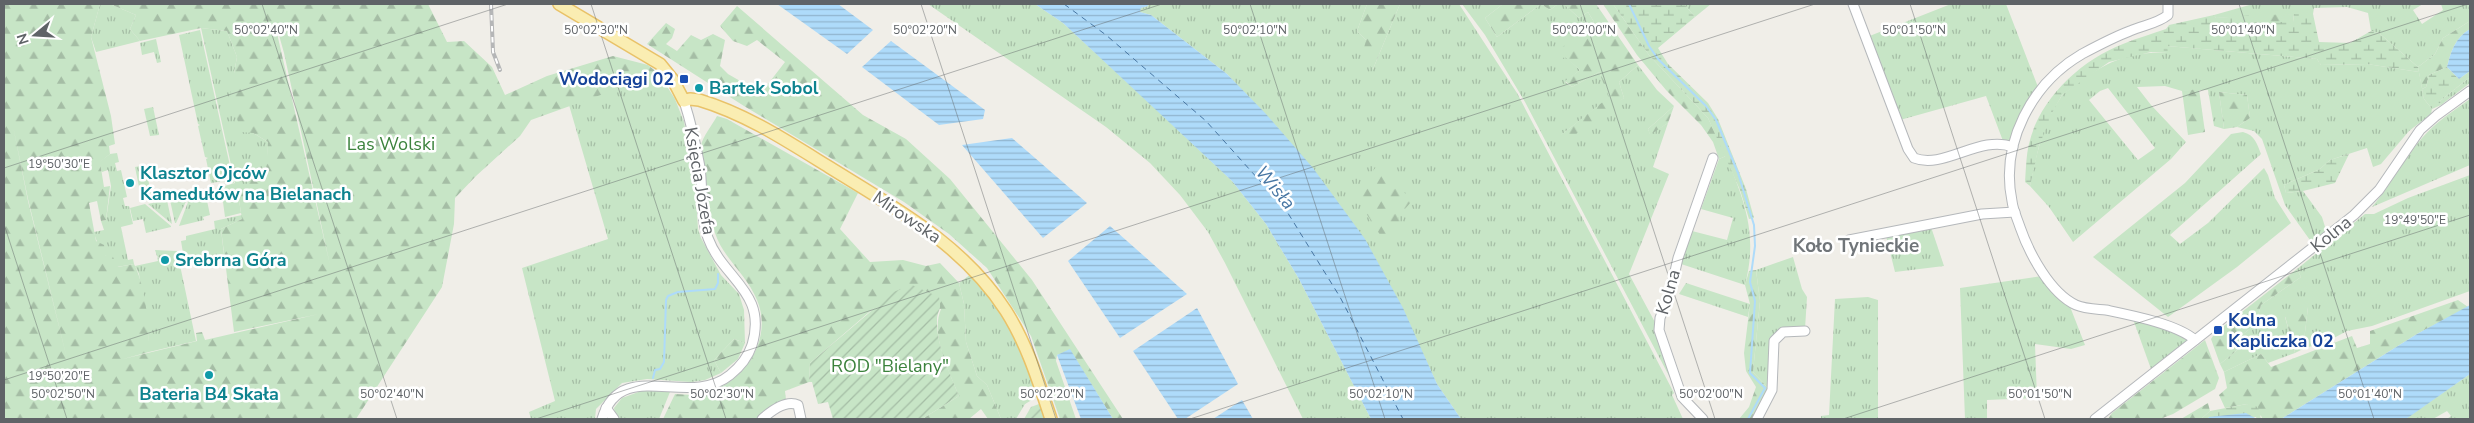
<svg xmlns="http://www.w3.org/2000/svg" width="2474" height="423" viewBox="0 0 2474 423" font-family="'Nunito Sans',sans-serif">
<defs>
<pattern id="grass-tufts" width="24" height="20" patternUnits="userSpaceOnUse" patternTransform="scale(1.25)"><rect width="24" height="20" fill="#c7e5c6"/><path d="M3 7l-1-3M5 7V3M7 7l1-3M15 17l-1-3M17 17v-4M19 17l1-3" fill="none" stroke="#a5bda5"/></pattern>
<pattern id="forest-firs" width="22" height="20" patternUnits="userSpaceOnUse" patternTransform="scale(1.25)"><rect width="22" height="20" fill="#c7e5c6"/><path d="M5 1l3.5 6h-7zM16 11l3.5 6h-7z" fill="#a5bda5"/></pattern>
<pattern id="wetland-marsh" width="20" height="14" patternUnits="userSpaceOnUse" patternTransform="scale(1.25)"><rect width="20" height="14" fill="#c7e5c6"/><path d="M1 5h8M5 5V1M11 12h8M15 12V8" fill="none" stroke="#a5bda5"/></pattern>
<pattern id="garden-furrows" width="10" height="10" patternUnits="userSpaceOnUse" patternTransform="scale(1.25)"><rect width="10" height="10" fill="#c7e5c6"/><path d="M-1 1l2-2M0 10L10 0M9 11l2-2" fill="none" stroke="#a5bda5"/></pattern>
<pattern id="water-rules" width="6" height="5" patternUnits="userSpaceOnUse" patternTransform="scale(1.25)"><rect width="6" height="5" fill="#aedbfa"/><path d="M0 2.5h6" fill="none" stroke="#91b5ce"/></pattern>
</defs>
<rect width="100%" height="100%" fill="#f0eee8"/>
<g fill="url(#grass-tufts)" fill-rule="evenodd">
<path d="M100 4H110L136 15 130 29 140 41 96 52 91 37Z"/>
<path d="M928 4H1035L1063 23 1159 112 1232 181 1266 224 1299 279 1371 419H1303L1225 263 1208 232 1180 195 1150 163 1106 127Z"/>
<path d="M1147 4H1367L1357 31 1366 40 1373 69 1400 4H1459L1517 93 1674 393 1672 395 1683 419H1461L1437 384 1423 354 1278 128 1227 74 1151 15 1140 12 1141 8 1148 6Z"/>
<path d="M1462 4H1503L1485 18 1497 37 1541 4 1550 10 1558 4H1564L1579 18 1588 12 1594 22 1587 35 1565 56 1580 70 1565 82 1572 87 1599 72 1610 97 1561 135 1624 98 1619 82 1638 65 1657 90 1674 106 1648 129 1650 134 1668 123 1653 167 1669 174 1629 274 1657 326 1678 393 1525 102 1485 35Z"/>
<path d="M1684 4H1711L1695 17Z"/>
<path d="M1951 4H2006L2038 87 2011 143 2003 141 1986 96 1900 120 1867 37Z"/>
<path d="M2253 4H2423L2413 10 2422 24 2443 10 2441 4H2470V21L2443 38 2435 54 2418 67 2379 33 2371 31 2368 13 2347 7 2314 8 2313 14 2216 18 2214 15Z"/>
<path d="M201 28 227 31 237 57 234 73 253 133 268 142 267 170 239 200 241 213 225 217 221 187 235 183Z"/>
<path d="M200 30 232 175 234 183 226 184 224 181 211 183 206 159 208 158 205 157 198 126 200 125 198 124 179 35Z"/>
<path d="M156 39 161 62 157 63 154 52 142 55 140 43Z"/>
<path d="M2167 46 2317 59 2321 65 2367 64 2419 72 2424 99 2432 109 2431 114 2409 131 2381 164 2373 167 2367 148 2330 160 2320 169 2284 185 2286 193 2303 191 2322 217 2326 230 2312 243 2285 205 2262 139 2254 131 2237 127 2250 118 2247 95 2219 92 2224 129 2214 126 2208 90 2182 91 2165 86 2137 87 2151 105 2186 142 2171 159 2073 242 2049 207 2030 186C2036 156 2043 123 2061 97 2065 91 2074 87 2079 82 2108 61 2131 51 2167 53ZM2108 88 2155 148 2138 160 2089 100 2100 91Z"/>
<path d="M659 74 675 99 684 122 695 182 698 229 701 238 721 275 739 294 744 310 745 343 734 339 714 360 721 373 705 380 691 382 647 379 622 383 596 409 595 419H531L529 412 555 401 522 268 608 239 569 105Z"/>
<path d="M2470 77V83L2441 105 2440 101Z"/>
<path d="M2470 99V165L2372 207C2391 185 2404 159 2422 138 2436 122 2453 111 2470 99Z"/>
<path d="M153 107 159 135 150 136 144 109Z"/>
<path d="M2243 132C2255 135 2257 144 2261 154L2170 235 2180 244 2208 223 2264 168 2268 175 2275 198 2291 223 2237 267 2168 317 2093 257 2185 183 2231 134Z"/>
<path d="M117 153 119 162 115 163 117 171 121 170 127 197 123 198 125 206H129L133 224 121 227 128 260 133 259 134 264 117 267C106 257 97 247 94 232L104 230 101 221 106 220 111 186 108 170 102 172 99 162 110 154Z"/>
<path d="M1726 156C1745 202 1758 235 1745 285L1681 264 1692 231 1727 240 1733 218 1701 209 1719 159Z"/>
<path d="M145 165 151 193 145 194 139 187 135 167Z"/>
<path d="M2470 175V291L2372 326 2347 331 2330 340 2303 349 2308 307 2285 317 2295 353 2268 363 2261 354 2224 372 2220 364 2241 347 2242 335 2256 324 2261 305 2301 277 2297 269 2365 214H2374L2408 198Z"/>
<path d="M205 191 210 215 203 217 204 220 179 226 191 194Z"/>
<path d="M189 195 176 223H175L170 200Z"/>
<path d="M167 200 172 224 148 204Z"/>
<path d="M145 204 171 226V227L146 233 143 219 133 221 130 208Z"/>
<path d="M242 215V219L221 229 224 255 184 259 181 241 186 240V236L215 229 214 221Z"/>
<path d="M1931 227 1944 266 1895 272 1886 236Z"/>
<path d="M155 250 177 251 196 341 149 352V339L139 274 135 266 158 261 157 257 163 262 157 256Z"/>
<path d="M1793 257 1802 289 1807 297 1805 329 1779 331 1769 389 1753 372 1760 301 1756 270Z"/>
<path d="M971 274 1003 316 1022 352 1037 397 1025 404 1016 419H1001L987 385 977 376 966 342 964 304 959 283Z"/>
<path d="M2042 276 2069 304 2085 345 2071 349 2035 344 2037 398 1987 400V419H1965L1960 288Z"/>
<path d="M1686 283 1750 304 1748 317 1679 294Z"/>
<path d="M1868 297 1878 300V419H1821V416L1829 415 1835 299Z"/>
<path d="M2133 319 2158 326 2187 339V341L2151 369Z"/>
<path d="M2470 374V419H2447L2451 416 2447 411 2433 419H2405Z"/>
<path d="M644 390 670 392 659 419H616L614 408 622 398Z"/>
</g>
<g fill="url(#forest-firs)" fill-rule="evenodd">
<path d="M4 4H100L91 37 111 116 115 144 109 146 110 154 100 162 104 187 110 186 106 220 101 221 97 201 89 203 96 241 104 245 106 256 112 255 118 267 134 264C145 285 150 328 149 352L123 359 197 341 196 333 202 332 205 340 319 314 234 332 221 229 242 219 239 200 252 175 266 170 268 142 253 133 241 132 230 95 237 57 227 31 201 28 140 41 130 29 136 15 110 4H428L447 42 464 41 492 67 505 95 547 76 613 56 648 65 659 74 531 120 520 136 476 176 455 198 454 224 442 287 356 419H4ZM277 28 284 53 330 265 276 29ZM13 126 28 199 70 371 28 201Z"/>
<path d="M1367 4H1400L1373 69 1362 56 1366 40 1357 31Z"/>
<path d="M1503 4H1558L1550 10 1541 4 1497 37 1485 18Z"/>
<path d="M1564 4H1596L1638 65 1619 82 1624 98 1567 141 1561 135 1609 97 1599 72 1572 87 1565 81 1580 70 1565 57 1557 61 1552 55 1578 35 1587 34 1594 22 1588 12 1579 18Z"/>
<path d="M1603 4H1613L1649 55 1708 118 1726 156 1719 159 1713 142 1701 125 1666 90 1637 55Z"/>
<path d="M737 6 863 115 906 139 950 179 1032 280 1123 419H1113L1070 350 1057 355 1056 361 1076 419H1060L1031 336 987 268 949 234 904 202 744 106 647 44 666 23 675 29 672 38 666 44 677 51 691 35 701 40 713 34 725 40 720 66 728 74 761 93 785 62 757 40 747 46 733 41 720 26Z"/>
<path d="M2294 14 2293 22H2254L2255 15Z"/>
<path d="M2470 21V29C2455 38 2451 51 2447 67L2429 75 2426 87 2422 89 2418 67 2435 54 2443 38Z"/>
<path d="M2199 89 2205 132 2188 135 2182 91Z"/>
<path d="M2219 92 2247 95 2250 118 2237 127 2224 129Z"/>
<path d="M1674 106 1668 123 1650 135 1648 129Z"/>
<path d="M717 116 727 119 858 193 840 229 870 262 903 260 926 266 940 263 959 283 964 304 966 342 977 376 987 385 1001 419H988L981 409 969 419H922L959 396C949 371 930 335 941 309L875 307 810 363 809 382 785 391 786 400 758 419H663L675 394C683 394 693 396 701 394 743 386 774 340 757 300 747 275 723 258 715 233 711 221 700 157 701 146 702 137 713 124 717 116Z"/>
<path d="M1379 164 1386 166 1411 202 1398 217 1403 228 1386 244 1353 193Z"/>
<path d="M2297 269 2301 277 2261 305 2256 324 2242 335 2241 347 2220 364 2211 339 2215 333Z"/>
<path d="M1756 270 1760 301 1753 372 1769 389 1755 419H1733H1739L1749 407 1756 387 1746 371 1744 353 1750 304 1745 285 1749 271Z"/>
<path d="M2458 300 2468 307 2417 334 2281 419H2261L2262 417 2247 404 2225 408 2219 395 2227 388 2224 372 2261 354 2271 367 2352 336 2357 348 2370 344V331Z"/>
<path d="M2299 304 2308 307 2303 349 2295 353 2285 316Z"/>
<path d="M734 339 745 343 738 359 721 373 714 360Z"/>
<path d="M2205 340 2219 378 2215 389 2173 414 2160 419H2108L2112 413Z"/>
<path d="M2208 403 2210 411 2201 419H2181Z"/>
</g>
<g fill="url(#wetland-marsh)">
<path d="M1613 4H1684L1695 17 1658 48 1668 64 1708 103 1718 119 1746 189 1754 218 1749 219 1740 190 1708 118 1649 55Z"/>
<path d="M2294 14H2313L2319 42 2350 43 2371 31 2379 33 2418 67 2419 72 2367 64 2321 65 2317 59 2167 46 2168 53 2151 52 2109 62 2062 95 2052 113 2039 146 2030 186 2025 182C2026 170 2026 156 2029 144 2039 99 2081 60 2123 44 2137 38 2152 34 2166 29L2169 25 2214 15 2216 18 2255 15V22H2293Z"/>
<path d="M2447 67 2459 79 2470 71V77L2440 101 2441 105 2432 109 2424 99 2422 89 2426 87 2429 75Z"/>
<path d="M2349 154 2335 183 2303 191 2286 193 2284 185 2320 169 2330 160Z"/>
<path d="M2247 404 2258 407 2261 419H2257L2256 417H2209L2208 419H2201L2210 411Z"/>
</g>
<g fill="url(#garden-furrows)">
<path d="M912 285 939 297C942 311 938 309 937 319 936 345 950 373 959 396L922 419H833L828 402 818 404 812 382H809L810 363 869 313 885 295Z"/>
<path d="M1039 404 1044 419H1024L1031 407Z"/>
</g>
<g fill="url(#water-rules)">
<path d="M777 4H838L873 30 847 54Z"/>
<path d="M1035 4H1147L1148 6 1141 8 1140 12 1151 15 1227 74 1266 114 1313 168 1365 239 1403 308 1437 384 1461 419H1371L1299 279 1266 224 1232 181 1063 23Z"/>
<path d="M2470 29V71L2459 79 2447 67C2451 51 2455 38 2470 29Z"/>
<path d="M891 41 985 110 983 119 939 125 862 67Z"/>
<path d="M1012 138 1087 203 1043 238 962 145Z"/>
<path d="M1110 226 1187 294 1120 338 1068 261Z"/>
<path d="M2470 305V374L2409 417 2405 419H2281L2417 334Z"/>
<path d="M1197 308 1238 384 1185 419H1178L1133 351Z"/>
<path d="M1070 349 1113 419H1081L1057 355Z"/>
<path d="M1242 400 1253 419H1213Z"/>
<path d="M2246 413 2257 419H2208L2209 417Z"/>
</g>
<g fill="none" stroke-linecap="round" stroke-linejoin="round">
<g stroke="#aedbfa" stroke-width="2">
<path d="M1629 4 1649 46 1658 59 1706 106 1716 120 1738 173 1754 225 1755 246 1750 282 1755 301 1750 373 1765 388 1748 419"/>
<path d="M653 378 655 370 660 369 664 362 666 300 668 296 678 292 715 289 718 283V274"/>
</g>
<path stroke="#4776a3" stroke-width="1" stroke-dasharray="6 5" stroke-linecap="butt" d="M1064 4 1106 35 1206 121 1286 210 1340 297 1403 419"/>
<defs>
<g id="minor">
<path d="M1853 4 1908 149 1914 158C1944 170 1980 134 2013 147"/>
<path d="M2168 4V15C2157 24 2143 25 2130 31 2114 37 2097 46 2082 54 2032 83 2000 143 2012 201 2013 210 2017 218 2020 227 2029 253 2050 293 2076 305 2085 309 2097 309 2106 310 2130 315 2177 324 2195 340"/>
<path d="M1849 240 1982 214 2015 212"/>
<path d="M606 408 614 419"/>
<path d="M602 419C621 356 688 409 730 375 740 367 748 357 752 345 768 292 723 279 708 238 700 216 703 190 700 167 696 145 691 123 684 101"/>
<path d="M762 419C771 411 786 399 798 405L801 419"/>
<path d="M1703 419 1682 397 1659 330 1660 318 1671 289 1678 258 1713 158"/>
<path d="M1757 419 1772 390 1774 341 1783 332 1805 331"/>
<path d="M2095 419 2354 215 2379 190 2420 130 2437 115 2470 91"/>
</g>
<path id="major" d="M559 4 660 64 673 80 684 101 690 99 699 100C746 114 787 141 829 167 895 208 963 244 1006 311 1027 344 1039 383 1051 419"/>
</defs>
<use href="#minor" stroke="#b5b8bb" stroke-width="11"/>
<use href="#major" stroke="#e9c268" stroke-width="14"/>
<use href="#minor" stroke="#fff" stroke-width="9"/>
<use href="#major" stroke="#faedb2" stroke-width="11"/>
<defs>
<path id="rail" d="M491 4 493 52 500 70"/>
</defs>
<use href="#rail" stroke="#b5b6b7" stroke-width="4"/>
<use href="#rail" stroke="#fff" stroke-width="2" stroke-dasharray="5.5" stroke-linecap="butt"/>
</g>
<path fill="none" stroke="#5f6367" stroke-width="1" stroke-opacity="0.45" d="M262 4 397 419M591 4 726 419M921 4 1056 419M1250 4 1385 419M1580 4 1715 419M1910 4 2045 419M2239 4 2374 419M4 168 508 4M4 224 67 419M4 380 1162 4M536 419 1815 4M1190 419 2468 4M1843 419 2470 215"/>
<g fill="#1a4fb4" stroke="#fff" stroke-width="2">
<rect x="679" y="74" width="10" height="10" rx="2.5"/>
<rect x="2213" y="325" width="10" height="10" rx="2.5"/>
</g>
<g fill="#0f9aa8" stroke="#fff" stroke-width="2">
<circle cx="699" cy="88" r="5"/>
<circle cx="130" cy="183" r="5"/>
<circle cx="165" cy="260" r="5"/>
<circle cx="209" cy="375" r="5"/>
</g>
<g text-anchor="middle" stroke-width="5" stroke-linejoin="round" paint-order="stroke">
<g font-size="18" font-weight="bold" fill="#164399" stroke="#fff" text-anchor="end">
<text x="674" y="85">Wodociągi 02</text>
<text x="2228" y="326" text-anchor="start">Kolna<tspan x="2228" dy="21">Kapliczka 02</tspan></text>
</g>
<g font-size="18" font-weight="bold" fill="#0d838f" stroke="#fff" text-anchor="start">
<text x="709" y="94">Bartek Sobol</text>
<text x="140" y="179">Klasztor Ojców<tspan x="140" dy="21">Kamedułów na Bielanach</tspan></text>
<text x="175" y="266">Srebrna Góra</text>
<text x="209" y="400" text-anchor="middle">Bateria B4 Skała</text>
</g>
<g font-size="18" fill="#3b823c" stroke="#fff">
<text x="391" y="150">Las Wolski</text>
<text x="890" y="372">ROD "Bielany"</text>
</g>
<g font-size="18" fill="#5f6367" stroke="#fff">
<text transform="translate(700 181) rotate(80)" y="6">Księcia Józefa</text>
<text transform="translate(907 217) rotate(34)" y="6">Mirowska</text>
<text transform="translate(2331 234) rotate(-39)" y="6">Kolna</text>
<text transform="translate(1668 292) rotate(-74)" y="6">Kolna</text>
</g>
<g font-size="19" font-style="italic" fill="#4776a3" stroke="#fff">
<text transform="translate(1276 187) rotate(50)" y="7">Wisła</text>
</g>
<g font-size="19" font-weight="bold" fill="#707579" stroke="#fff">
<text x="1856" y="252">Koło Tynieckie</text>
</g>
</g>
<g font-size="12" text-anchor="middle" fill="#5f6367" stroke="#fff" stroke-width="5" stroke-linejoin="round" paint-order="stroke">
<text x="2243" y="34">50°01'40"N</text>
<text x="266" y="34">50°02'40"N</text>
<text x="596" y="34">50°02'30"N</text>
<text x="925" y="34">50°02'20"N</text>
<text x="1255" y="34">50°02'10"N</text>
<text x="1584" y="34">50°02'00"N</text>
<text x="1914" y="34">50°01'50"N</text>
<text x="59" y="168">19°50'30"E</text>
<text x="2415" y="224">19°49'50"E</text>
<text x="59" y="380">19°50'20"E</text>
<text x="63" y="398">50°02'50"N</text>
<text x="392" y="398">50°02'40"N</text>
<text x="722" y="398">50°02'30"N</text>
<text x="1052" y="398">50°02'20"N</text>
<text x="1381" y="398">50°02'10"N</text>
<text x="1711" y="398">50°02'00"N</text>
<text x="2040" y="398">50°01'50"N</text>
<text x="2370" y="398">50°01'40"N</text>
</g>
<rect width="2474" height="423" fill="none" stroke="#5f6367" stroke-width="10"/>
<g transform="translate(35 35) rotate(252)" stroke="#ffffff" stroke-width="4" paint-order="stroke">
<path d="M0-4L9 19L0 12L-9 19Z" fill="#5f6367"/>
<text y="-8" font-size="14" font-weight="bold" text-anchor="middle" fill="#5f6367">N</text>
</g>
</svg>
